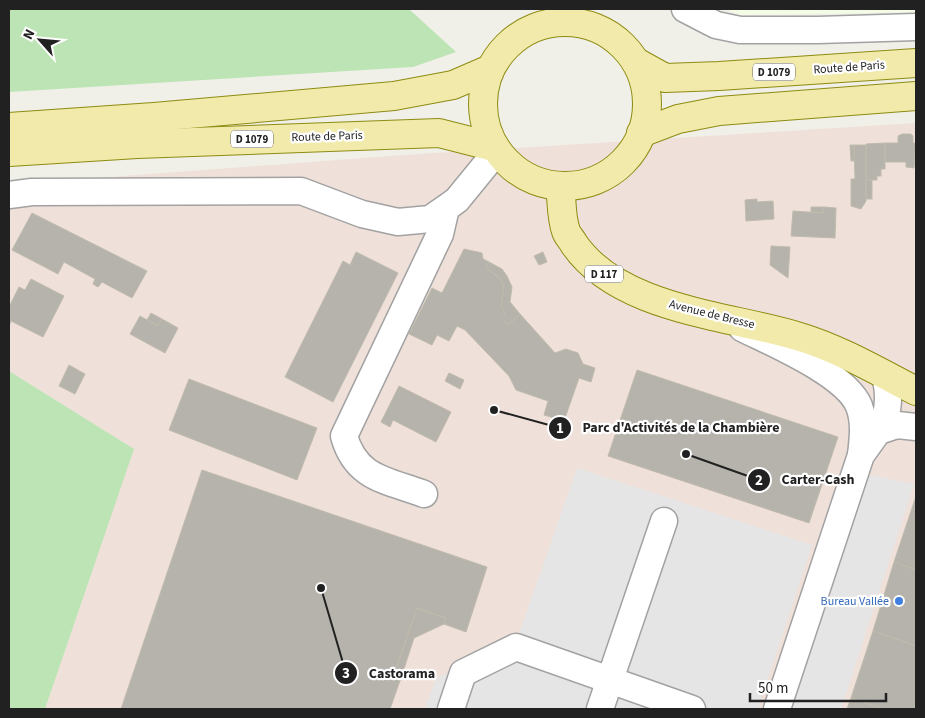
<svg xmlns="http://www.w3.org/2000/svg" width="925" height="718" viewBox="0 0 925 718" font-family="'Source Sans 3',sans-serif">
<rect width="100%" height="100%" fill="#f0f0e9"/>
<path fill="#efe1da" d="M916 123V709H45L133 449 9 371V188L123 176 403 155Z"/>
<path fill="#f5fce6" d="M725 9H916V12L740 15Z"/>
<g fill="#bde4b5">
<path d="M9 9H409L456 52 413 67 9 92Z"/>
<path d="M9 371 134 449 45 709H9Z"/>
</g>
<g fill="#e5e5e5">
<path d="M577 468 812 545 758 709H425L436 679 518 637Z"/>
<path d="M869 475 914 484 841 709H792Z"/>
</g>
<g fill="#b5b3ab" stroke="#c0bbac">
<path d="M902 134H911L913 136V143H916L914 168 906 167V162H885V143H898V136Z"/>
<path d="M885 143V169H881V176H877V180H866V144Z"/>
<path d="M850 145H854L855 161H851Z"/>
<path d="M854 145H866V201L861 209 851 206V179H855Z"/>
<rect x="866" y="180" width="6" height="19"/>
<path d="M757 199V202L773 201 774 219 746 221 745 200Z"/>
<path d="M811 207H824L823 213 811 212Z"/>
<path d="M824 207 836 208 835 238 791 236 793 211 823 213Z"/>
<path d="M32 213 147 271 132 298 102 282 98 287 93 284 95 279 64 262 58 274 12 250Z"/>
<path d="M771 246 790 247 788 278 770 265Z"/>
<path d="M464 249 482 253 483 259 489 262 486 268 502 280 505 290 501 306 505 313 501 317 508 325 520 314 555 353 566 349 578 353 583 364 595 368 591 382 579 378 564 421 544 415 548 401 516 390 509 376 465 330 457 326 449 341 437 335 432 345 409 334 432 288 442 293Z"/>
<path d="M356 252 398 273 333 402 285 377 343 261 350 265Z"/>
<path d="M543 252 547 262 539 265 534 256Z"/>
<path d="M489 262 502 269 507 276 512 287 510 302 520 314 508 325 501 317 505 313 501 306 504 286 499 277 486 268Z"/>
<path d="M31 279 64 296 43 337 11 321 9 326V307L19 287 25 290Z"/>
<path d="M151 313 162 319 158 326 147 320Z"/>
<path d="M140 316 158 326 162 319 178 328 165 353 130 334Z"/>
<path d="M69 365 85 374 75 394 59 386Z"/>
<path d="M637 370 838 437 809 523 608 456Z"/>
<path d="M449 373 464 380 460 389 445 381Z"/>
<path d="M189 379 317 428 297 480 169 430Z"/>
<path d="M399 386 451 412 436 442 393 420 390 427 381 422Z"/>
<path d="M202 470 487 567 466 632 444 624 446 618 417 608 394 675 401 678 390 709H121Z"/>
<path d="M916 496V570L894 562Z"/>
<path d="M894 562 916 570V646L873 631Z"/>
<path d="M417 608 446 618 444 624 414 638 401 678 394 675Z"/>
<path d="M873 631 916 646V709H884L851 698Z"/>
<path d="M851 698 884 709H847Z"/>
</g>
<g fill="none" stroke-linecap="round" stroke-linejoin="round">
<defs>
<g id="minor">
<path d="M559 9V21"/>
<path d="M685 9 716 25 740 30H818L916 27"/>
<path d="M9 195 32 192 301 191 362 214 398 222 430 219 446 208 457 200 497 151"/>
<path d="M742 328C772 343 846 374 859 406 865 422 863 438 861 455"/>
<path d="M879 431 897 425 916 427"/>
<path d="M424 494C387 480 356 479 344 436L440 234 446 208"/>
<path d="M451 709 463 673 516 647 692 709"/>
<path d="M600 709 664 521"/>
<path d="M777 709 861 455C883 425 894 413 885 375"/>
</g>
<g id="major">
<circle cx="565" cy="104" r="82"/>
<path d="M636 62 665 78 719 76 916 63"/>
<path d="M9 127 154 117 394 96 453 85 490 69"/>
<path d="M641 133 678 119 719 111 916 96"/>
<path d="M9 152 137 144 439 133 494 147"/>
<path d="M560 186C562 200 561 218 566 231 567 235 572 240 574 244 619 310 729 315 800 337 840 349 879 372 916 391"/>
</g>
</defs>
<use href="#minor" stroke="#a2a2a2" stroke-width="29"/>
<use href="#major" stroke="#8d8b11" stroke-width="30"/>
<use href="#minor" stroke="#fff" stroke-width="26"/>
<use href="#major" stroke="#f2eaab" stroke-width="28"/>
</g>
<circle fill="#3f7fe0" stroke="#fff" stroke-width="2" cx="899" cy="601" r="5"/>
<g text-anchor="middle" stroke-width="4.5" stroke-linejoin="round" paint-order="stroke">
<g fill="#fff" stroke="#646464" stroke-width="1">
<rect x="753" y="63.5" width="42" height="17" rx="4"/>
<rect x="231" y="130.5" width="42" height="17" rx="4"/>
<rect x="585" y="265.5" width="38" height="17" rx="4"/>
</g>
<g font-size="11" font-weight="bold" fill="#212121">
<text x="774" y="76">D 1079</text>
<text x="252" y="143">D 1079</text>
<text x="604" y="278">D 117</text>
</g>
<g font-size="12" fill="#212121" stroke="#fff">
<text transform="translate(849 67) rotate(-4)" y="4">Route de Paris</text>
<text transform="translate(327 136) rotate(-2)" y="4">Route de Paris</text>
<text transform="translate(712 314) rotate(14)" y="4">Avenue de Bresse</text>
</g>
<g font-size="12" fill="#366cbe" stroke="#fff" text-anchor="end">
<text x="889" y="605">Bureau Vallée</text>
</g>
</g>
<path fill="none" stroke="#212121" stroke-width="2" d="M494 410L560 428M686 454L759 480M321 588L346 673"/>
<g fill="#212121" stroke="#fff" stroke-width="2">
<circle cx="494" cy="410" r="5"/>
<circle cx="686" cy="454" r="5"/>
<circle cx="321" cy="588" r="5"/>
<circle cx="560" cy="428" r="12"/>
<circle cx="759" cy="480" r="12"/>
<circle cx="346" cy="673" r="12"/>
</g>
<g font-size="15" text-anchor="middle" font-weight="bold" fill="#fff">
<text x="560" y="433">1</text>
<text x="759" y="485">2</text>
<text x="346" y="678">3</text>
</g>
<g font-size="14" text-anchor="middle" font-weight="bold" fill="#212121" stroke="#fff" stroke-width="4.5" stroke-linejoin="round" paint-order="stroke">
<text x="681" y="432">Parc d'Activités de la Chambière</text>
<text x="818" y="484">Carter-Cash</text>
<text x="402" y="678">Castorama</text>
</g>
<rect width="925" height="718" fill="none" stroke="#212121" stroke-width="20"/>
<g transform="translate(40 40) rotate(297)" stroke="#ffffff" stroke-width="4" paint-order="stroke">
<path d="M0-4L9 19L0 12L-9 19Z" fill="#212121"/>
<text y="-8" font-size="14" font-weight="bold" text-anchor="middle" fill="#212121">N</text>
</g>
<path d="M750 693v8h136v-8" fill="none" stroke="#212121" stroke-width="2.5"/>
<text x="758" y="693" font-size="15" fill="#212121" stroke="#ffffff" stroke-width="4" paint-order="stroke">50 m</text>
</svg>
